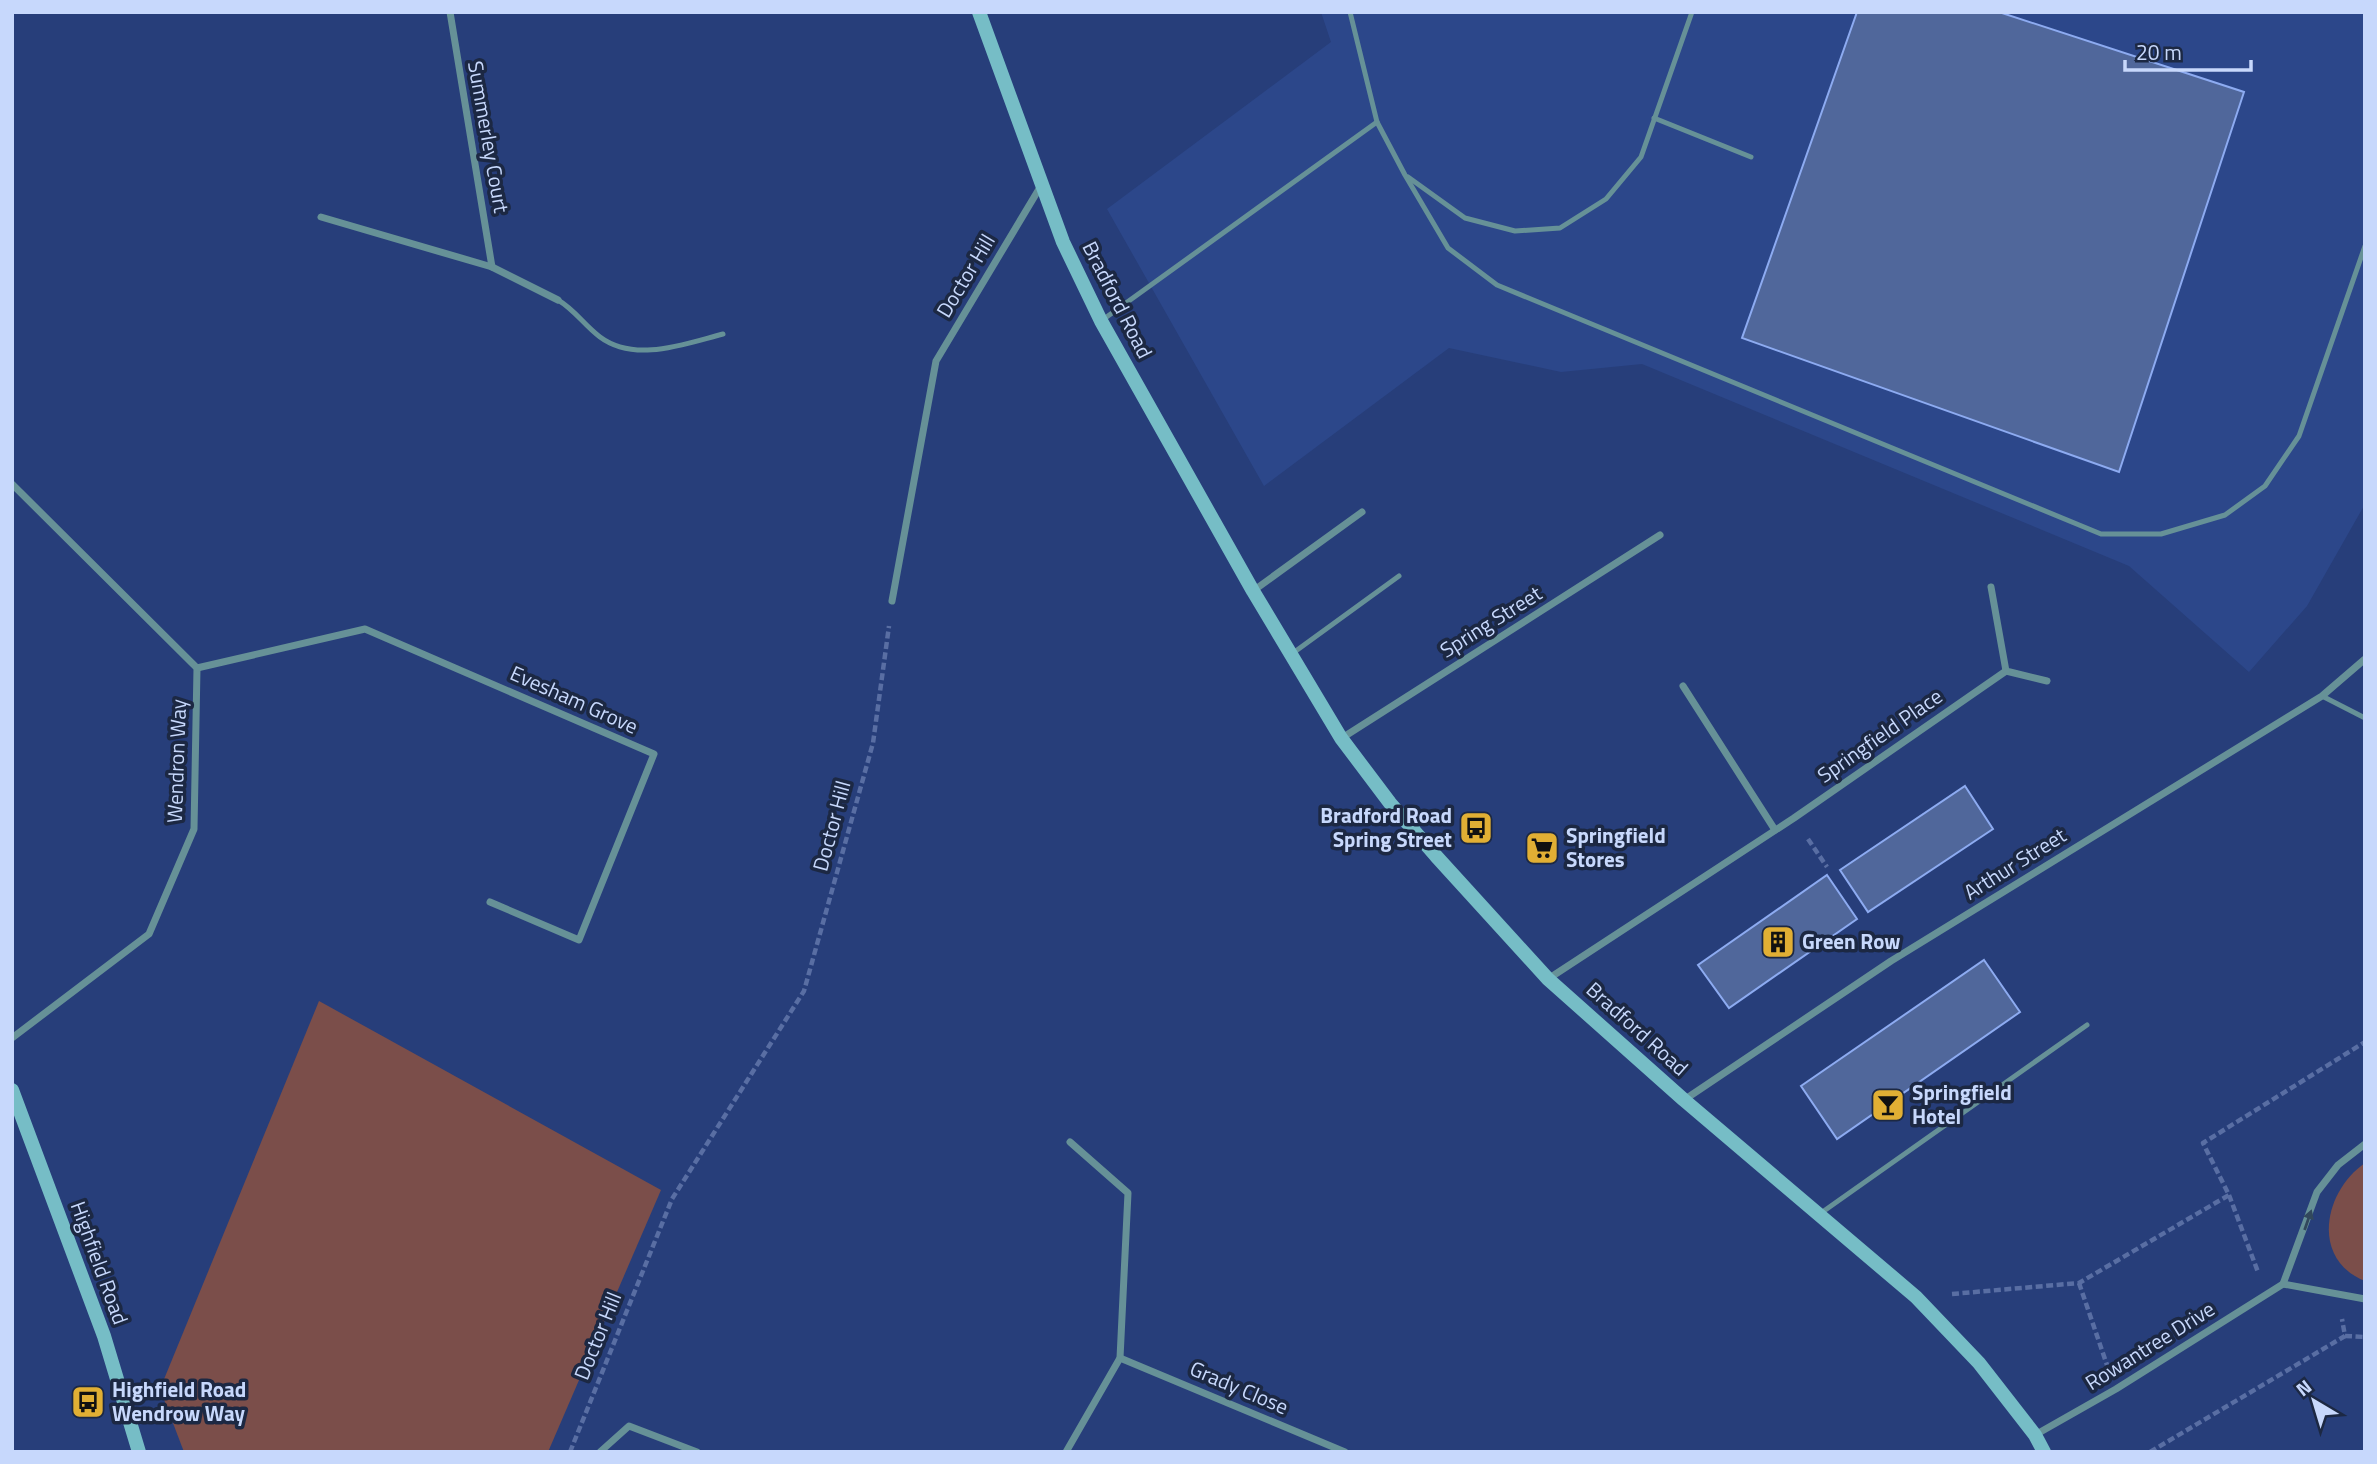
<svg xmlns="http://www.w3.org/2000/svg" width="2377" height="1464" viewBox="0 0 2377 1464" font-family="'Titillium Web',sans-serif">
<rect width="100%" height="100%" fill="#273e7a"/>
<path fill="#2c478a" d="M1321 12H2365V504L2307 606 2249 672 2129 566 1642 364 1561 372 1449 348 1264 486 1107 209 1331 42Z"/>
<g fill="#7b4e4a">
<path d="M319 1001 661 1190 548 1452H184L160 1389Z"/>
<path d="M2365 1163V1281C2310 1259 2324 1191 2365 1163Z"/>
</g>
<g fill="#50679b" stroke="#8dabf1" stroke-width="2">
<path d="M1857 12H1999L2244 92 2119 472 1742 338Z"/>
<path d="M1965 786 1993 829 1868 912 1840 870Z"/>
<path d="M1827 875 1857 919 1729 1008 1698 965Z"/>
<path d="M1984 960 2020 1012 1837 1139 1801 1086Z"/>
</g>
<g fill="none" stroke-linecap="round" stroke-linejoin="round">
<g stroke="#596ea3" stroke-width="4.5" stroke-dasharray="7 3.5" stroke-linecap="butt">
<path d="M1808 839 1827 867"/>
<path d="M2229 1195 2258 1272"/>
<path d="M2079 1283 2107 1365"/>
<path d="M1952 1294 2079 1283 2229 1195 2203 1143 2365 1042"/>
<path d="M2345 1336 2365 1337"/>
<path d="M570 1452 672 1199 804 991 873 743 889 626"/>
<path d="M2150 1452 2345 1336 2342 1319"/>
</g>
<g stroke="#669197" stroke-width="5">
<path d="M1350 12 1377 122 1405 175 1448 248 1497 285 2101 534H2161L2225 515 2265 486 2299 436 2365 246"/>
<path d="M1654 118 1751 157"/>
<path d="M1408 177 1465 218 1515 231 1560 228 1606 199 1641 157 1692 12"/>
<path d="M558 300C575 310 584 325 600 337 635 363 684 344 723 334"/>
<path d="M1101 321 1377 122"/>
<path d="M1293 653 1399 576"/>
<path d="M2322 696 2365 718"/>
<path d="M1821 1213 2087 1025"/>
</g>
<g stroke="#669197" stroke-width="7">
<path d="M450 12 492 267"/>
<path d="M321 217 492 267 558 300"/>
<path d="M12 484 197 668 194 829 149 934 12 1038"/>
<path d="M1991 587 2006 671 2047 681"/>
<path d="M1253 591 1362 512"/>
<path d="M892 601 936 361 1042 184"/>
<path d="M197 668 365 629 654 754 579 940 490 902"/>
<path d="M1683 686 1775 830"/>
<path d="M1342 738 1660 535"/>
<path d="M1548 979 1794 818 2006 671"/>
<path d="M1684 1100 1891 961 2322 696 2365 659"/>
<path d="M2283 1284 2365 1299"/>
<path d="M1120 1358 1345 1452"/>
<path d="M2035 1435 2116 1389 2283 1284 2317 1192 2338 1165 2365 1144"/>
<path d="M600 1452 629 1426 697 1452"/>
<path d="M1066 1452 1120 1358 1128 1193 1070 1142"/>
</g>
<g stroke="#76bdc6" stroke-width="14">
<path d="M979 12 1063 242 1101 321 1253 591 1341 738 1390 803 1436 856 1548 979 1684 1100 1916 1297 1979 1363 2035 1435 2044 1452"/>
<path d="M12 1090 104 1336 139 1452"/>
</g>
</g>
<defs><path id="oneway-solid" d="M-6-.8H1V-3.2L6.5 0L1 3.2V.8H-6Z" transform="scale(1.75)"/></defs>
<use fill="#32485c" href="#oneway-solid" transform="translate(2308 1220) rotate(-71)"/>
<defs>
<symbol id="bus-square" viewBox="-11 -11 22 22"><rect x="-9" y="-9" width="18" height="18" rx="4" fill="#e1af34" stroke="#1c2843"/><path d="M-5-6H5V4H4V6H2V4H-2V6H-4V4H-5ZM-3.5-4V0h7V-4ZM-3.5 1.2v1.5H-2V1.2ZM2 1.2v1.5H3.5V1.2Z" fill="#111"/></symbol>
<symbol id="supermarket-square" viewBox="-11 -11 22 22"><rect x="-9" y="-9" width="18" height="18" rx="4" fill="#e1af34" stroke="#1c2843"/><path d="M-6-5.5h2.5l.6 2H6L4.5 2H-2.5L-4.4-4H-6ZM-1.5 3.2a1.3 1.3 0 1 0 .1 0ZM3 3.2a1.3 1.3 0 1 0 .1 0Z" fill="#111"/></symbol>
<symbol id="building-square" viewBox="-11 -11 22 22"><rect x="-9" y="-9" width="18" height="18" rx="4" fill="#e1af34" stroke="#1c2843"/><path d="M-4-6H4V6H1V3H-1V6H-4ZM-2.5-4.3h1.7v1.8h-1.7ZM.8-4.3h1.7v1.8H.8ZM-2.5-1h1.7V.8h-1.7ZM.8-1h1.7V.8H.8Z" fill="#111"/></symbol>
<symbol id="bar-square" viewBox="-11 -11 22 22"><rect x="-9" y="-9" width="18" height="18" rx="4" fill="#e1af34" stroke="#1c2843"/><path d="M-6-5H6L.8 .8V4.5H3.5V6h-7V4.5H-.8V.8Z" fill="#111"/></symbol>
</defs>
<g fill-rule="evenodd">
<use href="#bus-square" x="1457" y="809" width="38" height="38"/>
<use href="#supermarket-square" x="1523" y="829" width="38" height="38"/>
<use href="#building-square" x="1759" y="923" width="38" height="38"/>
<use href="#bar-square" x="1869" y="1086" width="38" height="38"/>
<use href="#bus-square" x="69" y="1383" width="38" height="38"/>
</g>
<g text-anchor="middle" stroke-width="7" stroke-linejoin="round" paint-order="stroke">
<g font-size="21" fill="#c7d8fc" stroke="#1c2843">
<text transform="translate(488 137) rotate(80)" y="7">Summerley Court</text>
<text transform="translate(966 276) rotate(-59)" y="7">Doctor Hill</text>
<text transform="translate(1117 300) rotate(63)" y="7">Bradford Road</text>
<text transform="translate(1491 622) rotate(-32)" y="7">Spring Street</text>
<text transform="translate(574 700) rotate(24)" y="7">Evesham Grove</text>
<text transform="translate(1880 736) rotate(-35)" y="7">Springfield Place</text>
<text transform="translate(177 761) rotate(-88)" y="7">Wendron Way</text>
<text transform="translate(832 826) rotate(-75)" y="7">Doctor Hill</text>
<text transform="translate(2015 864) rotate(-32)" y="7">Arthur Street</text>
<text transform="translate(1637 1029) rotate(42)" y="7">Bradford Road</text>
<text transform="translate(99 1263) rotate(70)" y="7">Highfield Road</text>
<text transform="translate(598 1336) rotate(-68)" y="7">Doctor Hill</text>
<text transform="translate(2150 1346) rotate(-32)" y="7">Rowantree Drive</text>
<text transform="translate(1239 1388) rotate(23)" y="7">Grady Close</text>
</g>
<g font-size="21" font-weight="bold" fill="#c7d8fc" stroke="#1c2843" text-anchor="start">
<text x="1452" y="823" text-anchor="end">Bradford Road<tspan x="1452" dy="24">Spring Street</tspan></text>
<text x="1566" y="843">Springfield<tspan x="1566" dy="24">Stores</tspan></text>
<text x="1802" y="949">Green Row</text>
<text x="1912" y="1100">Springfield<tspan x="1912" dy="24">Hotel</tspan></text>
<text x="112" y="1397">Highfield Road<tspan x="112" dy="24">Wendrow Way</tspan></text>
</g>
</g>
<rect width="2377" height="1464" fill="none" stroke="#c7d8fc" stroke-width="28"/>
<g transform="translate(2314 1401) rotate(322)" stroke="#1c2843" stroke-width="5" paint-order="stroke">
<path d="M0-5L12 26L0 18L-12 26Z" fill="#c7d8fc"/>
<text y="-10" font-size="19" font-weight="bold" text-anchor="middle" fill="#c7d8fc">N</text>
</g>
<path d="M2125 60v10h126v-10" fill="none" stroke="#c7d8fc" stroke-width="3.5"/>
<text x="2136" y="60" font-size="21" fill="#c7d8fc" stroke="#1c2843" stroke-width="5" paint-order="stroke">20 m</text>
</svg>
